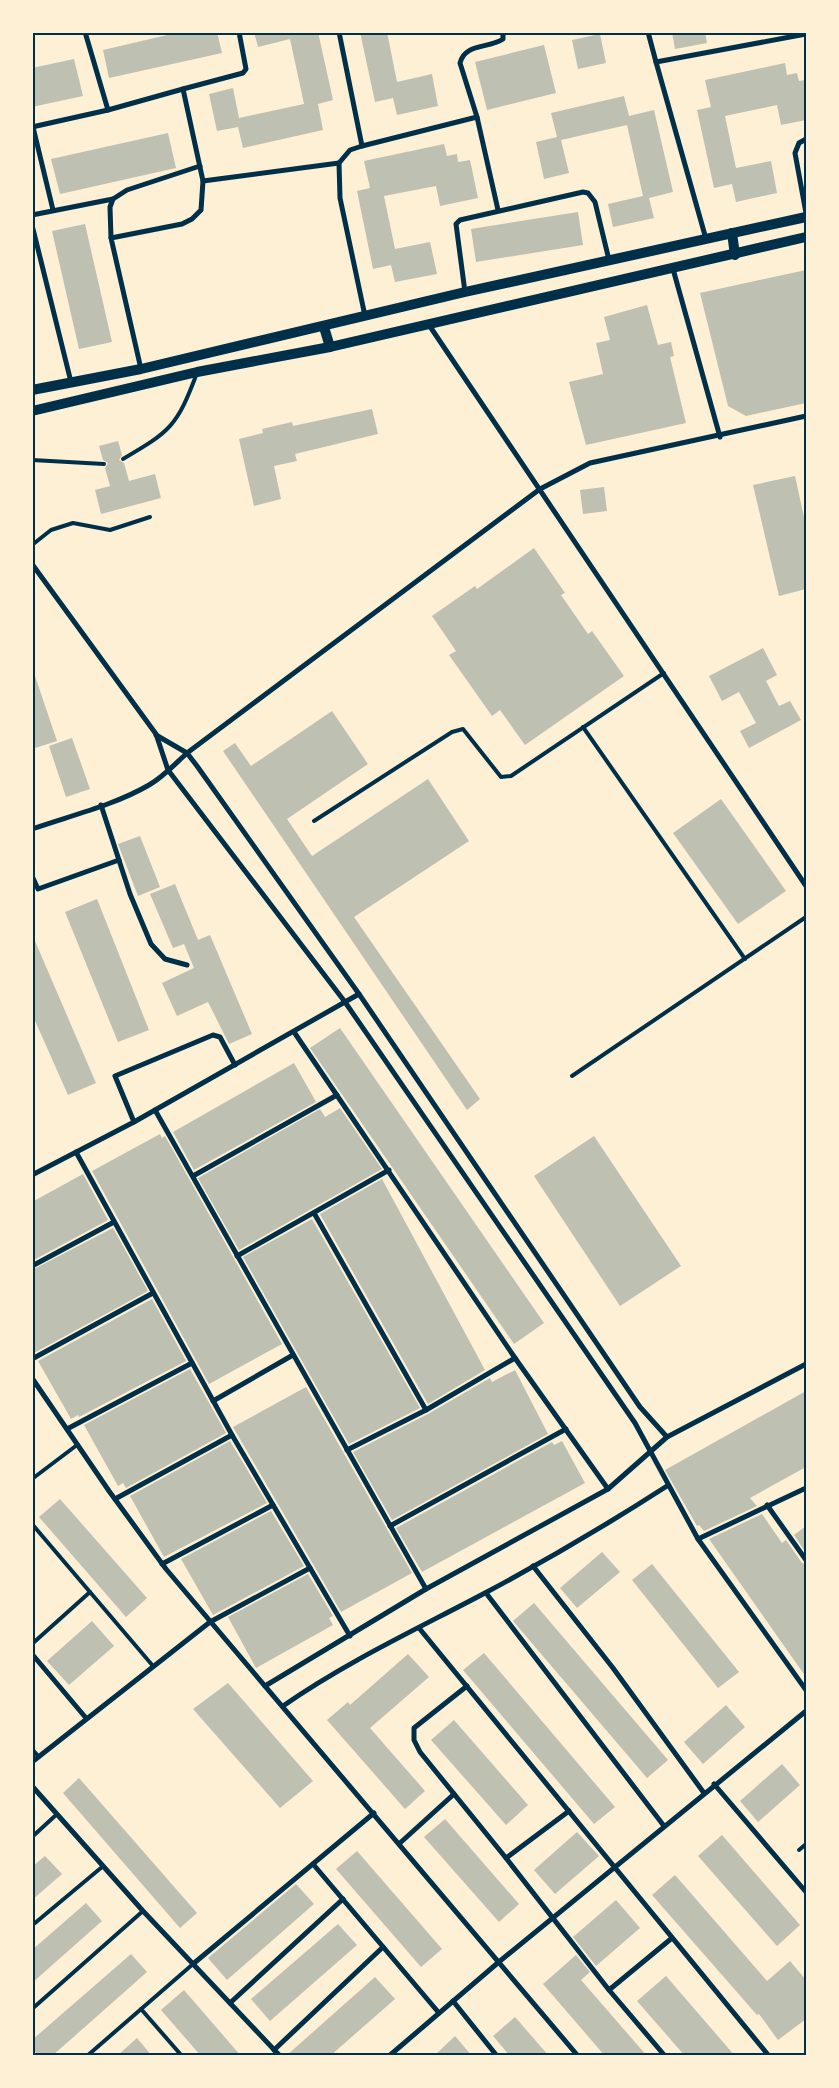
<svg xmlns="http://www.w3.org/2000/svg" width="839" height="2088" viewBox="0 0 839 2088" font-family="'Times New Roman',serif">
<rect width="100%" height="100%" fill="#fdf0d5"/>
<g fill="#bec0b2">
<path d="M180 32H217L222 53 109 78 103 50Z"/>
<path d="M254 32H318L333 100 318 104 323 130 243 148 238 127 217 131 209 94 233 88 239 118 304 104 290 39 258 47Z"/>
<path d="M360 32H387L397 82 432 74 438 106 397 115 393 98 375 102Z"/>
<path d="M672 32H705L707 43 675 49Z"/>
<path d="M600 34 606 63 578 69 572 40Z"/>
<path d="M544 45 556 93 487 110 475 62Z"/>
<path d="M74 59 83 96 32 107V68Z"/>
<path d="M785 63 787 75 797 73 799 81 806 80V120L781 125 777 105 725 116 736 168 771 161 777 193 736 202 732 184 714 188 697 110 711 107 705 80Z"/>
<path d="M624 96 629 116 654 110 673 192 649 198 654 218 613 227 608 204 643 196 627 125 561 140 569 173 544 179 536 142 557 137 551 113Z"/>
<path d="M168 133 176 168 60 194 51 159Z"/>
<path d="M444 144 447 156 457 154 458 162 470 160 478 198 440 206 436 186 384 196 395 249 430 242 437 274 395 282 391 265 373 269 357 191 370 188 364 161Z"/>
<path d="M578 212 583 245 476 262 471 229Z"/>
<path d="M85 224 112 342 79 349 52 231Z"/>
<path d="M806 270V403L746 416 728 406 700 293Z"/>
<path d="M647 305 658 345 671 342 674 356 670 357 686 423 586 445 569 382 603 374 596 343 610 340 604 317Z"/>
<path d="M372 409 378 434 295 454 297 461 274 466 281 499 254 506 239 439 263 433 262 429 292 422 293 426Z"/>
<path d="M118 441 122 455 119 460 124 463 129 481 155 474 161 498 101 514 95 490 110 486 105 468 108 463 103 460 99 446Z"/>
<path d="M795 476 806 526V589L779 596 753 485Z"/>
<path d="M604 487 607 511 583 514 580 490Z"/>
<path d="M534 548 565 593 561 595 588 634 592 631 624 676 525 745 500 710 492 716 449 655 456 651 432 616 475 586 477 589Z"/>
<path d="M763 648 777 675 766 681 779 706 790 701 801 720 749 748 740 731 756 723 739 692 722 701 709 676Z"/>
<path d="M35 676 57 741 32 749V677Z"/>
<path d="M332 711 368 764 287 819 312 856 428 779 469 841 354 917 480 1099 467 1110 223 751 235 743 251 766Z"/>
<path d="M72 738 90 789 66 797 49 746Z"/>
<path d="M721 799 786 891 738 924 673 833Z"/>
<path d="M140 836 160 887 138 896 118 844Z"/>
<path d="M175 884 198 940 210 935 252 1034 229 1044 208 1002 177 1016 162 983 194 968 184 944 173 948 150 894Z"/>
<path d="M97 899 149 1030 118 1042 65 912Z"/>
<path d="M32 934 96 1083 68 1095 32 1014Z"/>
<path d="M340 1028 544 1323 514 1344 310 1048Z"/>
<path d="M294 1063 316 1102 194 1170 173 1132Z"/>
<path d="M340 1108 382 1169 239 1250 198 1178 320 1109 325 1117Z"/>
<path d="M160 1134 162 1138 165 1136 282 1344 209 1384 92 1171Z"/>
<path d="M594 1136 681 1266 620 1306 534 1176Z"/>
<path d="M83 1174 108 1220 32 1261V1202Z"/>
<path d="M382 1179 485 1370 428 1404 320 1214Z"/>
<path d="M312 1219 420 1408 349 1444 243 1257Z"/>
<path d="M113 1228 148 1291 34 1353 32 1270Z"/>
<path d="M152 1299 186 1361 79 1417 78 1415 71 1419 38 1361Z"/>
<path d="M190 1369 226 1433 126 1488 123 1483 118 1486 84 1425Z"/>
<path d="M515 1370 548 1434 392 1520 353 1452 428 1414 490 1378 492 1382Z"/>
<path d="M306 1387 412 1573 341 1612 233 1427Z"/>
<path d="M806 1391V1467L750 1498 757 1506 704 1531 699 1525 697 1526 665 1470Z"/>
<path d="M230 1441 267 1503 164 1557 130 1496Z"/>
<path d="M562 1441 585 1483 422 1572 396 1528 552 1442 554 1445Z"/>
<path d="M60 1499 147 1598 126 1617 39 1517Z"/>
<path d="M271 1511 304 1566 213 1615 181 1559Z"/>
<path d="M762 1514 782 1543 786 1540 802 1563 806 1564V1677L709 1539Z"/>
<path d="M806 1526V1553L794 1535Z"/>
<path d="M602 1552 620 1572 577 1608 560 1588Z"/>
<path d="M652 1564 739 1672 718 1688 632 1580Z"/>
<path d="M308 1574 333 1616 329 1618 333 1625 256 1668 228 1617Z"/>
<path d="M534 1603 668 1760 647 1778 513 1621Z"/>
<path d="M92 1621 114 1646 69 1685 47 1661Z"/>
<path d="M484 1653 615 1807 594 1824 463 1670Z"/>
<path d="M408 1654 429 1677 370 1728 425 1791 405 1809 327 1720 348 1702 350 1705Z"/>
<path d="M228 1683 313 1781 280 1808 193 1709Z"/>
<path d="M726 1705 745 1727 703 1764 684 1742Z"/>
<path d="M454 1720 528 1805 506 1825 431 1740Z"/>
<path d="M782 1764 800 1785 758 1822 740 1801Z"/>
<path d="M79 1778 197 1913 180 1928 63 1793Z"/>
<path d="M445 1819 519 1904 499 1922 424 1837Z"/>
<path d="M577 1832 599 1856 555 1894 534 1870Z"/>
<path d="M722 1835 800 1925 777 1946 698 1856Z"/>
<path d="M357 1851 442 1949 421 1967 336 1869Z"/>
<path d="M45 1856 62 1874 32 1900V1867Z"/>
<path d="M675 1875 767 1981 790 1961 806 1980V2019L778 2040 759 2014 757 2015 652 1895Z"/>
<path d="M296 1884 314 1904 227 1980 208 1958Z"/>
<path d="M616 1900 640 1928 596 1966 573 1937Z"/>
<path d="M86 1903 102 1921 32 1983V1950Z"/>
<path d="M338 1924 357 1945 270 2021 251 1999Z"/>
<path d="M131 1954 147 1972 52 2056H39L32 2048V2040Z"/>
<path d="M576 1955 590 1972 581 1980 647 2056H605L543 1984Z"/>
<path d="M666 1976 735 2056H685L637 2001Z"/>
<path d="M375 1977 395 1999 330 2056H286Z"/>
<path d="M184 1990 241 2056H201L161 2010Z"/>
<path d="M515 2017 549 2056H510L493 2036Z"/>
<path d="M455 2036 472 2056H434Z"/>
<path d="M137 2038 152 2056H117Z"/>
</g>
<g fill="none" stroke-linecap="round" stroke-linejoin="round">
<g stroke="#003049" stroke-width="4">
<path d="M123 459C171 431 177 426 197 373"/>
<path d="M32 460 104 464"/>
<path d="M32 545 51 530 73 523 110 530 150 517"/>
<path d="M583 727 745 959"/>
<path d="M314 821 452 732 463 729 501 777 511 776 664 673"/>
<path d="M572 1076 806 917"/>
<path d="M32 1479 77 1445"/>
<path d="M32 1524 153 1666"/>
<path d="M32 1644 90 1592"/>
<path d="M32 1749 39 1757"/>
<path d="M32 1837 56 1815"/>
<path d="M799 1850 806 1844"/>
<path d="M35 1923 102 1867"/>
<path d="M32 2009 143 1911"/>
<path d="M141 2009 182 2056"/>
<path d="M87 2056 193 1964"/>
</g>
<g stroke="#003049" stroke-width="5">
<path d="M85 32 108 110 183 89"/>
<path d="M239 32 246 69 243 73 183 89 203 181 339 163"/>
<path d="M339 32 362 146"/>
<path d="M648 32 656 62 806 34"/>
<path d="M656 62 706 239"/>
<path d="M32 127 108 110"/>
<path d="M33 127 53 210"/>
<path d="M806 139 799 143 795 153 806 213"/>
<path d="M113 199 127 190 200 166"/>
<path d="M498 210 477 117 460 63C465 43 488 49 503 39V32"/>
<path d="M32 215 113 199 110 207 111 238"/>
<path d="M32 225 71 382"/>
<path d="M673 269 720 437"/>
<path d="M465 292 456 224 460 220 583 192 588 193 595 202 609 260"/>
<path d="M365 316 340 198 339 163 350 150 362 146 477 117"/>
<path d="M429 325 806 886"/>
<path d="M141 369 111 238 182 224 192 219 201 210 203 181"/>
<path d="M32 564 156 734 168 770 345 1002 635 1423 698 1539 806 1690"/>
<path d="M156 735 187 753 197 766 359 994 640 1407 667 1437"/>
<path d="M101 805 130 894 151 944 165 959 187 965"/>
<path d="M32 829C69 816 115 805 149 785 163 777 175 764 187 753L540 489 590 463 806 416"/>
<path d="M32 876 38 889 119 860"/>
<path d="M294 1032 515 1358 608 1489"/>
<path d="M155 1110 426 1589"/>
<path d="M134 1122 115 1076 213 1035 220 1037 235 1065"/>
<path d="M76 1152 232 1435 350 1636"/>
<path d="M32 1175 134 1122 359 994"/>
<path d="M193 1176 337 1095"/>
<path d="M314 1213 426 1410"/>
<path d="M237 1256 389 1170"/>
<path d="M32 1266 114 1222"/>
<path d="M32 1359 153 1293"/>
<path d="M32 1378 109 1491 166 1569 578 2056"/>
<path d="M213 1401 293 1355"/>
<path d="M67 1429 192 1363"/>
<path d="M347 1450 426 1410 515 1358"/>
<path d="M115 1499 232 1435"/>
<path d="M767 1505 806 1560"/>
<path d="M390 1526 566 1429"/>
<path d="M698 1539 806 1488"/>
<path d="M162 1564 273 1505"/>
<path d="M533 1566 613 1668 704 1793"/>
<path d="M486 1593 664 1826"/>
<path d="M419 1628 769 2056"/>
<path d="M32 1654 86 1718"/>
<path d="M265 1686 426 1589 608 1489 667 1437 806 1364"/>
<path d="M467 1686 414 1728V1740L420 1752 506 1858 609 1990 665 2056"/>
<path d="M283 1706C346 1662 417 1629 485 1593 547 1560 608 1524 667 1486"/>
<path d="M32 1762 210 1622 310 1568"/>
<path d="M714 1784 806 1892"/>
<path d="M32 1786 143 1911 280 2056"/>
<path d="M400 1843 454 1794"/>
<path d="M506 1858 569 1811"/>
<path d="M313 1864 439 2013"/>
<path d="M193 1964 374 1813"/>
<path d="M609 1990 672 1938"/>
<path d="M453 2001 497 2056"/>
<path d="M230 2003 343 1899"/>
<path d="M274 2050 383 1947"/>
<path d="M389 2056 500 1961 806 1711"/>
</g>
<g stroke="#003049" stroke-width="10">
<path d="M732 233 735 255"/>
<path d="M324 327 330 347"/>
<path d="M32 390 141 369 465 292 806 217"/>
<path d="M32 411 197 372 330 347 806 237"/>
</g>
</g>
<rect width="839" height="2088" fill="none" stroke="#fdf0d5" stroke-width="68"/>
<rect x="34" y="34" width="771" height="2020" fill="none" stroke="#003049" stroke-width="2"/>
</svg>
